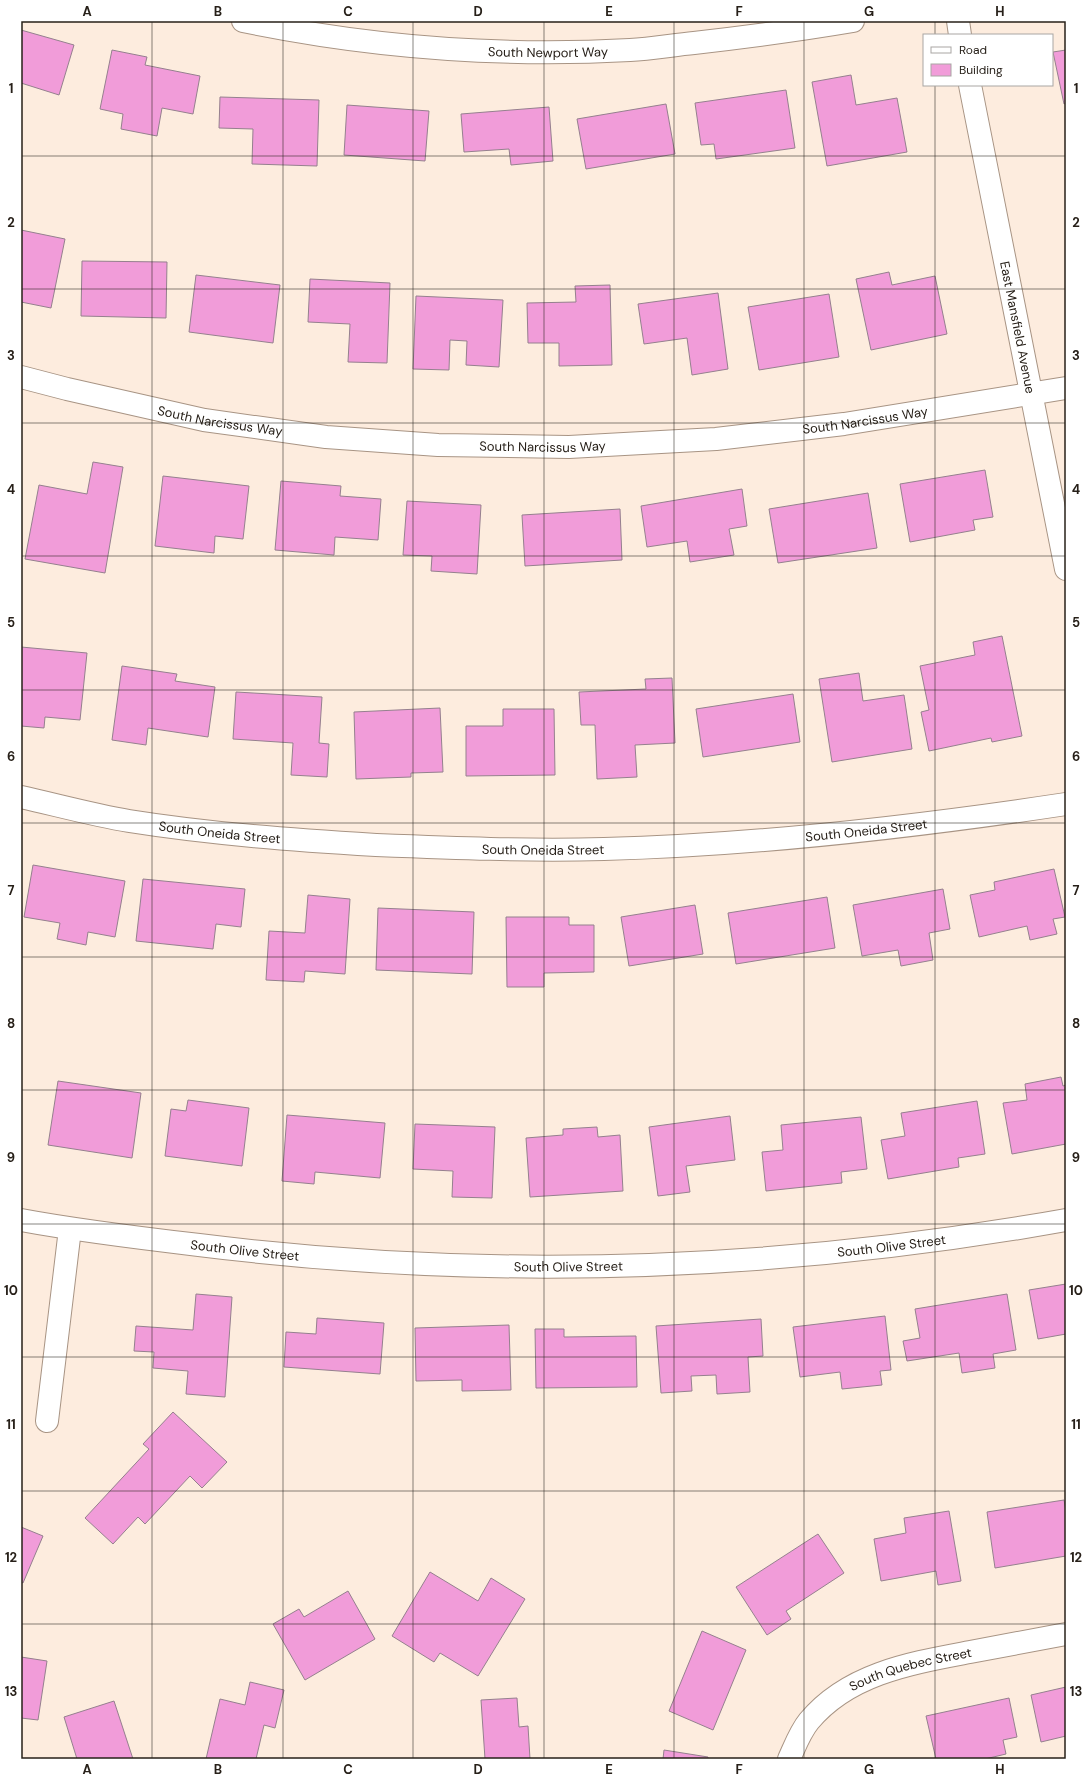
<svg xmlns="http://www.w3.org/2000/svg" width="1087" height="1780" viewBox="0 0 1087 1780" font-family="'DM Sans',sans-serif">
<rect width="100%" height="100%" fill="#fdecde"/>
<g fill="#f19cd9" stroke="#95808e">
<path d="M21 30 74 45 59 95 21 83Z"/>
<path d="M112 50 147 57 145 65 200 76 193 114 162 108 157 136 121 129 123 114 100 109Z"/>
<path d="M1066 50V103L1064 104 1053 52Z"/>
<path d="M851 75 856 105 897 98 907 152 827 166 812 82Z"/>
<path d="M786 90 795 148 716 159 714 144 701 145 695 103Z"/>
<path d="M220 97 319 100 317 166 252 164 253 129 219 128Z"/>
<path d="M666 104 675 154 586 169 577 119Z"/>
<path d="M347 105 429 111 425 161 344 155Z"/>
<path d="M549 107 553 161 511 165 509 149 464 152 461 114Z"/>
<path d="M21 230 65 239 51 308 21 302Z"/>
<path d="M82 261 167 262 166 318 81 316Z"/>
<path d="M889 272 892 285 935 276 947 334 871 350 856 279Z"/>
<path d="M196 275 280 285 273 343 189 332Z"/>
<path d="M310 279 390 283 387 363 348 362 350 324 308 322Z"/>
<path d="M610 285 612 365 559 366V343H528L527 303 576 302 575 286Z"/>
<path d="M718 293 728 369 692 375 687 338 644 344 638 304Z"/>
<path d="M829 294 839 357 759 370 748 307Z"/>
<path d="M416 296 503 300 499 367 466 365 467 341 450 340 449 370 413 369Z"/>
<path d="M93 462 123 467 105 573 25 559 39 485 87 494Z"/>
<path d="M985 470 993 517 973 520 975 530 910 542 900 484Z"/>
<path d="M163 476 249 486 243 539 215 536 214 553 155 546Z"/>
<path d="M281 481 341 486 340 496 381 499 378 540 335 537 334 555 275 550Z"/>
<path d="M742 489 747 526 729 529 734 555 690 562 687 541 647 547 641 506Z"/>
<path d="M868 493 877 548 778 563 769 509Z"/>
<path d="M407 501 481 505 477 574 431 571 432 556 403 555Z"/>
<path d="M620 509 622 560 525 566 522 515Z"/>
<path d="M1002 636 1022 736 992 742 991 738 929 751 921 712 929 710 920 666 975 655 973 642Z"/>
<path d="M21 647 87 653 80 720 45 717 44 728 21 726Z"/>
<path d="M122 666 177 674 175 681 215 687 208 737 148 728 146 745 112 740Z"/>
<path d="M859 673 863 701 904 695 912 749 832 762 819 679Z"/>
<path d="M672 678 675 743 635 745 637 777 597 779 595 725H581L579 692 646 689 645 679Z"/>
<path d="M236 692 322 697 319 743 329 744 327 777 291 775 293 743 233 739Z"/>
<path d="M793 694 800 742 703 757 696 709Z"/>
<path d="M440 708 443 772 411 773V777L356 779 354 712Z"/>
<path d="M503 709H554L555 775 466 776V726H503Z"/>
<path d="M33 865 125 881 115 937 88 932 86 945 57 939 60 923 24 917Z"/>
<path d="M1054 869 1065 917 1053 919 1057 934 1030 940 1027 926 979 937 970 895 995 890 994 882Z"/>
<path d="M143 879 245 889 241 927 216 924 213 949 136 941Z"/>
<path d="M943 889 950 929 929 933 933 960 901 966 898 950 862 956 853 905Z"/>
<path d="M308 895 350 899 345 974 305 971 304 982 266 980 269 931 305 933Z"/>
<path d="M827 897 835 948 736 964 728 913Z"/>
<path d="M695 905 703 954 629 966 621 917Z"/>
<path d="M378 908 474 912 472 974 376 970Z"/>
<path d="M506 917H569V925H594V972L544 973V987H507Z"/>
<path d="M1061 1077 1063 1086 1066 1085V1144L1012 1154 1003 1103 1027 1100 1025 1084Z"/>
<path d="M58 1081 141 1093 132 1158 48 1145Z"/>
<path d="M188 1100 249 1108 242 1166 165 1156 171 1109 186 1111Z"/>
<path d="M977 1101 985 1154 958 1158 959 1167 888 1179 881 1140 905 1136 901 1113Z"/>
<path d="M287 1115 385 1123 380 1178 315 1172 314 1184 282 1181Z"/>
<path d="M730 1116 735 1160 686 1166 690 1192 658 1196 649 1127Z"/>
<path d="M861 1117 867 1169 841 1172 842 1183 766 1191 762 1152 783 1150 781 1125Z"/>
<path d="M415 1124 495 1127 492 1198 452 1197 453 1171 413 1169Z"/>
<path d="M597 1127 598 1137 620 1135 623 1191 530 1197 526 1138 563 1135V1129Z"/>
<path d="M1066 1284V1334L1038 1339 1029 1290Z"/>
<path d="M196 1294 232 1297 225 1397 186 1394 188 1371 153 1368 154 1352 134 1351 136 1326 193 1330Z"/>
<path d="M1007 1294 1016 1350 993 1354 995 1368 962 1373 959 1353 907 1361 903 1341 920 1338 915 1309Z"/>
<path d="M885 1316 891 1370 880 1371 882 1385 842 1389 840 1372 800 1377 793 1327Z"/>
<path d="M317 1318 384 1323 380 1374 284 1367 286 1332 316 1334Z"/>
<path d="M761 1319 763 1356 748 1357 750 1392 717 1394 716 1375 691 1376 692 1391 661 1393 656 1326Z"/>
<path d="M509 1325 511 1390 462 1391V1380L416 1381 415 1328Z"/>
<path d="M535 1329H564V1337L636 1336 637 1387 536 1388Z"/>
<path d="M173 1412 227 1462 202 1488 190 1476 145 1524 138 1517 113 1544 85 1518 149 1449 143 1444Z"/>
<path d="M1064 1500 1066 1511V1556L995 1568 987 1512Z"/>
<path d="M949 1511 961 1581 938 1585 936 1571 881 1581 874 1539 906 1533 904 1518Z"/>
<path d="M21 1527 43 1536 23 1583 21 1582Z"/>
<path d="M818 1534 844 1573 786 1611 791 1619 767 1635 736 1587Z"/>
<path d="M430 1572 478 1601 491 1578 525 1599 478 1676 440 1653 434 1662 392 1636Z"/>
<path d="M348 1591 375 1639 305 1680 273 1624 299 1609 304 1617Z"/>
<path d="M702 1631 746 1650 713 1730 669 1711Z"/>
<path d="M21 1657 47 1661 38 1720 21 1718Z"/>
<path d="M250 1682 284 1690 275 1728 264 1725 256 1759H206L220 1699 245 1705Z"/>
<path d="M1066 1687V1736L1041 1742 1031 1695Z"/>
<path d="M517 1698 519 1727 528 1726 530 1759H485L481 1700Z"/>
<path d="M1009 1698 1017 1737 1003 1740 1006 1754 985 1759H936L926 1716Z"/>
<path d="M114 1701 133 1759H77L64 1717Z"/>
<path d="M664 1750 708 1757V1759H663Z"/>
</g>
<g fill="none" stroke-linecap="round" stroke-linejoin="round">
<defs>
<g id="minor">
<path id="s1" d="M243 21C369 47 501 57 630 50 651 49 673 45 694 43 747 37 800 30 853 21"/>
<path id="s2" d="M21 377 67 389 204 420 326 437 438 445 569 447 716 439 844 424 1066 388"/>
<path id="s3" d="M21 797C57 805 93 815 129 821 211 834 294 840 376 845 452 848 528 851 604 849 759 845 913 827 1066 804"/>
<path id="s4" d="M21 1220C80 1231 139 1238 199 1245 487 1281 780 1271 1066 1220"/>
<path d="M47 1421 70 1229"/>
<path id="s5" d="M789 1759C795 1746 800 1732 809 1721 849 1673 912 1663 970 1652 1002 1646 1034 1640 1066 1634"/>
</g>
<g id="tertiary">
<path d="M958 21 960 35"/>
<path id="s6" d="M970 85 1066 569"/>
</g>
</defs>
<use href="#minor" stroke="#a89484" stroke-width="24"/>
<use href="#tertiary" stroke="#a89484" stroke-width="24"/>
<use href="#minor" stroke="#fff" stroke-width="22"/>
<use href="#tertiary" stroke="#fff" stroke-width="22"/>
</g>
<path fill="none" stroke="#272019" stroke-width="1" stroke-opacity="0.55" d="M152 21V1759M283 21V1759M413 21V1759M544 21V1759M674 21V1759M804 21V1759M935 21V35M935 85V1759M21 156H1066M21 289H1066M21 423H1066M21 556H1066M21 690H1066M21 823H1066M21 957H1066M21 1090H1066M21 1224H1066M21 1357H1066M21 1491H1066M21 1624H1066"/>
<g text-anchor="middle" stroke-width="3" stroke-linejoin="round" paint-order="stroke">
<g font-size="13" fill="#272019" stroke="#fff">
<text dy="5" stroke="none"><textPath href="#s1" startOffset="307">South Newport Way</textPath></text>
<text dy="5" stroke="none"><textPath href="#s6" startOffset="247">East Mansfield Avenue</textPath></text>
<text dy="5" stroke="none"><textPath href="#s2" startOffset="204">South Narcissus Way</textPath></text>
<text dy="5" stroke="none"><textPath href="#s2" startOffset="852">South Narcissus Way</textPath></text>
<text dy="5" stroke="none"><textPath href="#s2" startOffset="528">South Narcissus Way</textPath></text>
<text dy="5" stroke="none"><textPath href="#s3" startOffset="850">South Oneida Street</textPath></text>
<text dy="5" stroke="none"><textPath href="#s3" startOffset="202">South Oneida Street</textPath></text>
<text dy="5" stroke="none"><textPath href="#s3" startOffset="526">South Oneida Street</textPath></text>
<text dy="5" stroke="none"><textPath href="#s4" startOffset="874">South Olive Street</textPath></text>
<text dy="5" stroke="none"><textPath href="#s4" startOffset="226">South Olive Street</textPath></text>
<text dy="5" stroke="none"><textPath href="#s4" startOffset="550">South Olive Street</textPath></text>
<text dy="5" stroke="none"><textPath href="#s5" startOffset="160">South Quebec Street</textPath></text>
</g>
</g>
<rect width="1087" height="1780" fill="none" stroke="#ffffff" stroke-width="44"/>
<rect x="923" y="34" width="130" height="52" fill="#ffffff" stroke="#a9a6a3"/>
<rect x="931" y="47" width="20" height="6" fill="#ffffff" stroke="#a9a6a3"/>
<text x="959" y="54" font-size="12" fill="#272019">Road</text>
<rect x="931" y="64" width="20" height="12" fill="#f19cd9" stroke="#a9a6a3"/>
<text x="959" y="74" font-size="12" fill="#272019">Building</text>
<rect x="22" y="22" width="1043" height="1736" fill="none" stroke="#272019" stroke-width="1.5"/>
<g font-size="13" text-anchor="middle" font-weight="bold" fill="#272019">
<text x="87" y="16">A</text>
<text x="218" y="16">B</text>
<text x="348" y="16">C</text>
<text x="478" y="16">D</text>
<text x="609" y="16">E</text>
<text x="739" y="16">F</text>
<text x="869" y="16">G</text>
<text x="1000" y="16">H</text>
<text x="11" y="93">1</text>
<text x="1076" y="93">1</text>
<text x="11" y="227">2</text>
<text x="1076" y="227">2</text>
<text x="11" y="360">3</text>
<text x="1076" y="360">3</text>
<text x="11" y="494">4</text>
<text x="1076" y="494">4</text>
<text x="11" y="627">5</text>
<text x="1076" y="627">5</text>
<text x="11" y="761">6</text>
<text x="1076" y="761">6</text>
<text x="11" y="895">7</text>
<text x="1076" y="895">7</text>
<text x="11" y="1028">8</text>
<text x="1076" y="1028">8</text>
<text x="11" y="1162">9</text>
<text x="1076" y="1162">9</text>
<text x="11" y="1295">10</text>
<text x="1076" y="1295">10</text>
<text x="11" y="1429">11</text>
<text x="1076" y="1429">11</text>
<text x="11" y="1562">12</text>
<text x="1076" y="1562">12</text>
<text x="11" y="1696">13</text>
<text x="1076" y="1696">13</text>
<text x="87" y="1774">A</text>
<text x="218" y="1774">B</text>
<text x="348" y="1774">C</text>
<text x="478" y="1774">D</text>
<text x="609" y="1774">E</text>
<text x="739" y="1774">F</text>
<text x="869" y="1774">G</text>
<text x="1000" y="1774">H</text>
</g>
</svg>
